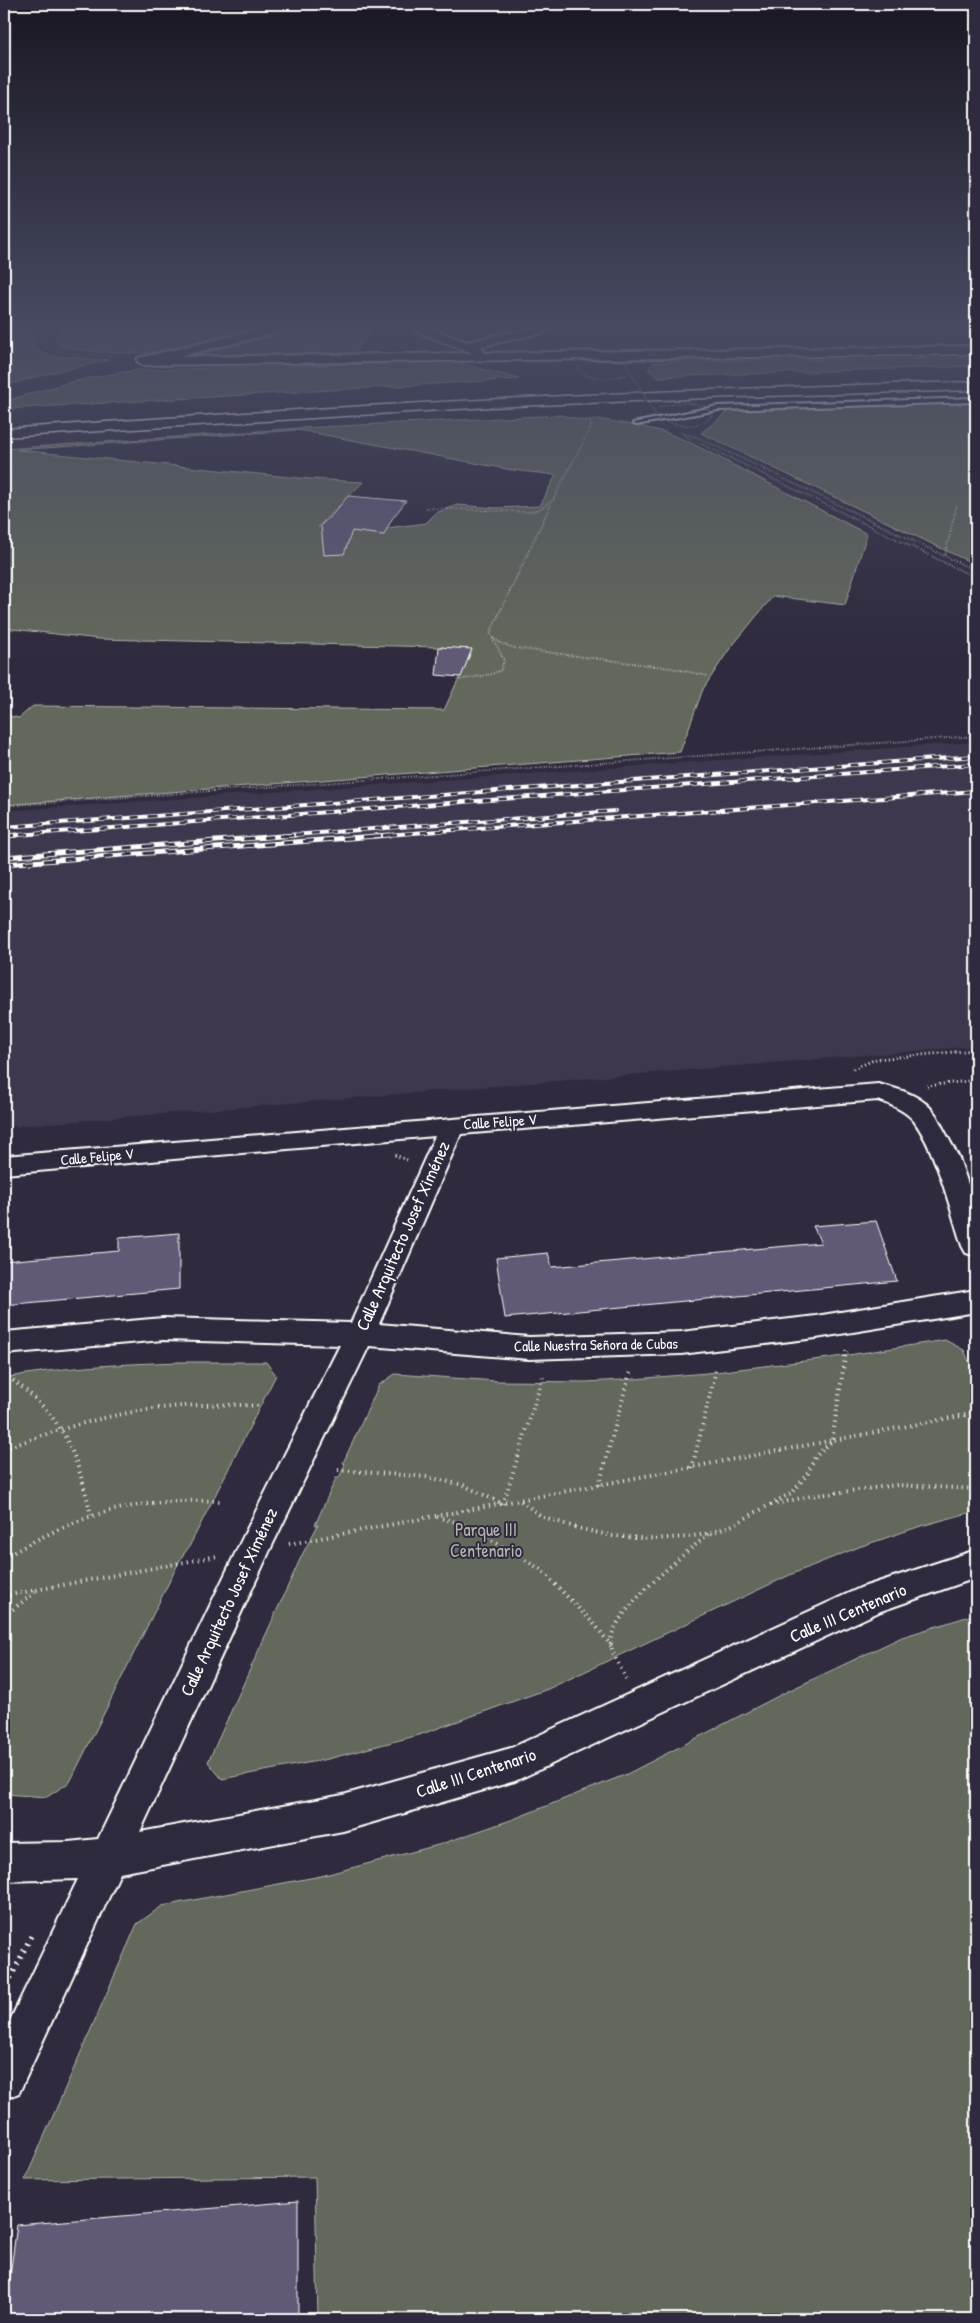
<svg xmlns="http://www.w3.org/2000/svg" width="980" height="2323" viewBox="0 0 980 2323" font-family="'Patrick Hand',sans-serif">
<rect width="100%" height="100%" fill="#2f2a3d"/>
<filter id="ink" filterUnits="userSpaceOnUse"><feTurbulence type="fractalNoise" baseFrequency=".02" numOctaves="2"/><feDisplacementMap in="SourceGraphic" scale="10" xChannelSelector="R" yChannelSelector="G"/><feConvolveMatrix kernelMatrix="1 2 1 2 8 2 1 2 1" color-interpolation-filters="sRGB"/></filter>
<g filter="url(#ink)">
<path fill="#3e384e" d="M976 742V1046L4 1127V811Z"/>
<g fill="#64685b" stroke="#b2b4ad" fill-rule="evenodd">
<path d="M4 328H39L32 341 35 350 52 356 109 360 54 372 4 386Z"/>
<path d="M63 328H254L146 353 96 352 63 347 54 339Z"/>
<path d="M302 328H372L354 355 182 358Z"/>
<path d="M976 358V366L657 377 648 369 653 363 676 361Z"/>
<path d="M456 362 519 379 4 409V402C51 386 90 376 140 370Z"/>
<path d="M976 399V565L701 433 736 405Z"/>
<path d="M561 415 585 421 598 419 643 427 665 432 689 442 867 534 845 605 773 596 728 651 703 689 680 752 4 805V715L19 718 33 706 444 710 472 650 439 647 99 639 4 628V449L301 428ZM298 430 512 470 556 475 540 506 496 508 457 505 436 513 426 523 387 528 383 535 318 527 363 482 309 479 17 450Z"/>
<path d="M945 1340 964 1350 976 1378V1511L921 1526 859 1547 792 1574 548 1689 419 1735 328 1759 222 1779 208 1762 302 1555 318 1525H315L336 1478H339L345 1464 343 1463 379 1385 395 1374 497 1381 586 1382 622 1380 707 1373 829 1358Z"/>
<path d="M180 1362H266L276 1375 189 1547 181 1558 70 1782 47 1797 4 1794V1378C59 1367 121 1364 180 1362Z"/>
<path d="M976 1614V2319H318L315 2177 25 2180 137 1924 162 1906 321 1876 438 1845 511 1820 627 1774 786 1692 902 1637Z"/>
</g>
<g fill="#615a77" stroke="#fff">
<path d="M348 496 406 501 392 519 384 535 352 531 344 554 324 555 321 525 333 514Z"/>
<path d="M439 647 472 649 461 677 436 675Z"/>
<path d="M876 1221 897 1281 505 1318 496 1258 548 1253 552 1267 821 1243 813 1226Z"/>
<path d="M179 1233V1289L4 1305V1261L119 1251V1238Z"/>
<path d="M298 2201V2319H4L17 2225Z"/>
</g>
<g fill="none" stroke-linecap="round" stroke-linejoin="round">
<defs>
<path id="service" d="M976 398V402L718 410 636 425 633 423 718 406Z"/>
<g id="minor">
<path d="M266 328H286L284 331 177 357 472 353 415 331 413 328H429L467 342 531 328H552L550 331 479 347 483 348 484 353 976 346V354L143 365 137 361 138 358Z"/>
<path d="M878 1084C899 1089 923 1095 936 1115L959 1158 976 1207V1256L966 1253 962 1246C950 1209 937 1153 914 1121 906 1111 890 1104 878 1100L461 1134 379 1324 529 1337 681 1332 816 1316 976 1290V1312L816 1338 681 1354 529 1359 369 1346 270 1550 140 1832 343 1795 511 1748 860 1588 976 1550V1578L881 1611 515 1781 343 1831 120 1873 19 2093 4 2099V2033L78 1879 4 1881V1843L68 1842 98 1839 243 1537 340 1345 163 1340 4 1354V1332L163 1318 351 1323 435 1136 4 1174V1156Z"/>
</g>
<path id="motorway" d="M976 382V390L733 397 490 407 4 437V429C328 406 652 389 976 382Z"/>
</defs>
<use href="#service" stroke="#fff" stroke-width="4"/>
<use href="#minor" stroke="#fff" stroke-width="4"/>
<use href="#motorway" stroke="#fff" stroke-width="3"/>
<g stroke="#fff" stroke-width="2" stroke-dasharray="0.5 2" stroke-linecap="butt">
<path d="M50 328 44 336V347L71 354 124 357"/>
<path d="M681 433 697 437 976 571"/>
<path d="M685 436 976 578"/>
<path d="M426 508 528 512 540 509 553 500 591 427 590 422 585 418"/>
<path d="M945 555 957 504"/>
<path d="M493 638 500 643 514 648 671 668 708 676"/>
<path d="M459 680 492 674 501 670 504 660 490 633 551 504"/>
<path d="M4 806 976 736"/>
</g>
<g stroke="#fff" stroke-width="3" stroke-dasharray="1 3" stroke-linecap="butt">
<path d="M853 1069 876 1059 976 1050"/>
<path d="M927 1086 976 1080"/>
<path d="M395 1155 407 1160"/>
</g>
<g stroke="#fff" stroke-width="4" stroke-dasharray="1 4.5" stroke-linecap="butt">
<path d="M4 1374C63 1415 75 1447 91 1515"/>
<path d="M4 1449C96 1415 164 1400 262 1406"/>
<path d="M692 1468 716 1370"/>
<path d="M338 1470 427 1477 463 1485 503 1504 544 1373"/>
<path d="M599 1485 630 1372"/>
<path d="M521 1501 541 1516 577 1528 613 1536 653 1539 687 1537 711 1533 733 1525 793 1492 808 1473 815 1457 832 1441 846 1351"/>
<path d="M771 1505 810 1496 897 1485 976 1489"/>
<path d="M437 1517 459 1523 483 1535 540 1569 596 1626 612 1647"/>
<path d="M289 1544 976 1413"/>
<path d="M4 1558C81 1513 132 1498 221 1501"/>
<path d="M4 1596 217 1556"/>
<path d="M4 1616 37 1591"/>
<path d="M626 1679C621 1667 610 1653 611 1640 613 1611 686 1552 709 1534"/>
</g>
<path stroke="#fff" stroke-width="5" stroke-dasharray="2 5.5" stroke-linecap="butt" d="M4 1992 31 1936"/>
<use href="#service" fill="#2f2a3d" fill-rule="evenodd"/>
<use href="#minor" fill="#2f2a3d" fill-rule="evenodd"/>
<use href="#motorway" fill="#2f2a3d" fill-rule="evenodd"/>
<defs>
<g id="rail-far1">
<path d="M4 827 976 756"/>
<path d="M4 836 976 764"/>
<path d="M279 836 615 811"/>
<path d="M373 836 976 791"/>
</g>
<g id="rail">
<path d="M4 836 17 835"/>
<path d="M4 857 295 835"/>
<path d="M4 864 389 835"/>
</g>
</defs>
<use href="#rail-far1" stroke="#fff" stroke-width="4"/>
<use href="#rail" stroke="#fff" stroke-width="5"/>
<use href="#rail-far1" stroke="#2f2a3d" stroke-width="2.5" stroke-dasharray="8" stroke-linecap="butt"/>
<use href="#rail" stroke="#2f2a3d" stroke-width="3" stroke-dasharray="10" stroke-linecap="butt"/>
<path stroke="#fff" stroke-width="2" stroke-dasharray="0.5 2" stroke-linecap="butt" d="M628 374C611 379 590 382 577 368 590 354 609 358 625 362L658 419C675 425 702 432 713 413 697 399 676 402 657 408"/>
</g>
</g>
<linearGradient id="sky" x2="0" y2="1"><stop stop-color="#1a1722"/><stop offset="0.5" stop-color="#474a62"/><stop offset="1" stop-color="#474a62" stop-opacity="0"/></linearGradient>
<rect width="980" height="653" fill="url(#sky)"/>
<g text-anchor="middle" stroke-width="4" stroke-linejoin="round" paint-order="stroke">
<g font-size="15" fill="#fff" stroke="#2f2a3d">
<text transform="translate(500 1122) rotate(-4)" y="5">Calle Felipe V</text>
<text transform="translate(97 1157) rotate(-5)" y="5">Calle Felipe V</text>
<text transform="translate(596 1345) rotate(-1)" y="5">Calle Nuestra Señora de Cubas</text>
</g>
<g font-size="18" fill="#fff" stroke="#2f2a3d">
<text transform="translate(403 1236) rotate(-66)" y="6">Calle Arquitecto Josef Ximénez</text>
<text transform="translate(229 1602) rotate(-65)" y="6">Calle Arquitecto Josef Ximénez</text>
<text transform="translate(848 1613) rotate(-23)" y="6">Calle III Centenario</text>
<text transform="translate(476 1773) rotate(-18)" y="6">Calle III Centenario</text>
</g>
<g font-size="18" fill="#b2b4ad" stroke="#2f2a3d">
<text x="486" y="1536">Parque III<tspan x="486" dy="21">Centenario</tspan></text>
</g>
</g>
<rect width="980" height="2323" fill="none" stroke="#2f2a3d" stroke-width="20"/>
<rect x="10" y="10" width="960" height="2303" fill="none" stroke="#fff" stroke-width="2" filter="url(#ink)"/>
</svg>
